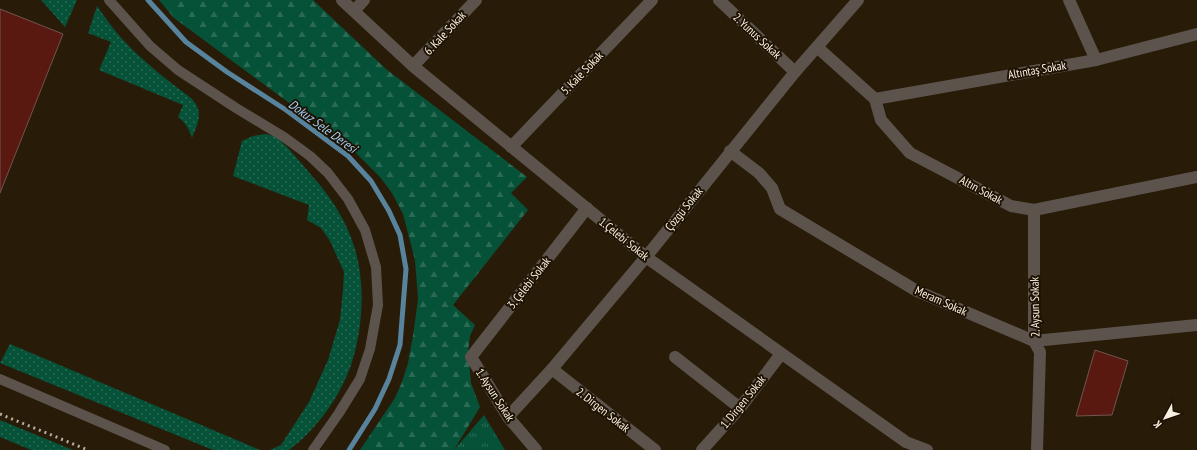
<svg xmlns="http://www.w3.org/2000/svg" width="1197" height="450" viewBox="0 0 1197 450" font-family="'PT Sans Narrow',sans-serif">
<defs>
<pattern id="grass-dots" width="8" height="8" patternUnits="userSpaceOnUse"><rect width="8" height="8" fill="#065239"/><path d="M2 2h.1M6 6h.1" fill="none" stroke="#2b6b56" stroke-width="1.8" stroke-linecap="round"/></pattern>
<pattern id="forest-firs" width="22" height="20" patternUnits="userSpaceOnUse"><rect width="22" height="20" fill="#065239"/><path d="M5 1l3.5 6h-7zM16 11l3.5 6h-7z" fill="#2b6b56"/></pattern>
<pattern id="park-tufts" width="24" height="20" patternUnits="userSpaceOnUse"><rect width="24" height="20" fill="#065239"/><path d="M3 7l-1-3M5 7V3M7 7l1-3M15 17l-1-3M17 17v-4M19 17l1-3" fill="none" stroke="#2b6b56"/></pattern>
</defs>
<rect width="100%" height="100%" fill="#281b08"/>
<g fill="url(#grass-dots)">
<path d="M41 0H77L65 27Z"/>
<path d="M97 6C111 27 127 46 146 62 160 75 177 87 192 99 204 112 198 123 192 138 189 129 186 123 178 117L183 105 99 70 111 42 88 33Z"/>
<path d="M266 134C270 135 274 136 278 138 281 140 283 144 286 146 295 156 304 166 312 176 329 194 347 222 354 246 366 282 363 329 351 365 340 397 316 430 289 450H270L281 445 309 402 328 360 340 320 343 290 344 272 330 241 321 228 307 220 309 205 233 176 242 141 253 136Z"/>
<path d="M10 344 260 450H213L0 363Z"/>
<path d="M0 420 73 450H31L0 437Z"/>
</g>
<path fill="url(#forest-firs)" d="M159 0H313L386 69 527 177 511 193 528 210 453 305 475 325 470 336 468 352 471 383 480 407 454 450H360L395 398 402 382 408 363 413 336 418 299 415 260 403 214 392 193 380 177 353 150 174 18Z"/>
<path fill="url(#park-tufts)" d="M484 415 505 450H454Z"/>
<g fill="none" stroke-linecap="round" stroke-linejoin="round">
<path stroke="#57839d" stroke-width="5" d="M148 0 186 42 227 72 286 110 348 156 371 181 389 211 400 235 406 269 400 345 389 379 375 409 349 450"/>
</g>
<g fill="#591910" stroke="#705550">
<path d="M0 9 63 34 0 193Z"/>
<path d="M1095 350 1128 361 1112 415 1076 416Z"/>
</g>
<g fill="none" stroke-linecap="round" stroke-linejoin="round">
<g stroke="#5c544c" stroke-width="10">
<path d="M109 0 150 46 178 70 236 108 284 137 310 156 328 173 348 199 365 230 376 267 378 305 370 349 360 379 339 413 313 450"/>
<path d="M0 379 165 450"/>
</g>
<g stroke="#5c544c" stroke-width="12">
<path d="M342 0 413 66 646 257 906 442 927 450"/>
<path d="M719 0 795 72"/>
<path d="M1069 0 1096 60"/>
<path d="M354 11 364 0"/>
<path d="M817 47 875 99 881 120 910 153 1011 206 1034 210 1197 177"/>
<path d="M413 66 476 0"/>
<path d="M875 99 1096 60 1197 34"/>
<path d="M511 147 652 0"/>
<path d="M730 151 759 173 772 188 780 209 917 291 1034 341 1197 325"/>
<path d="M1034 210V341L1040 352 1037 450"/>
<path d="M675 357 740 408"/>
<path d="M552 369 655 450"/>
<path d="M508 417 552 369 646 257 795 72 858 0"/>
<path d="M536 450 508 417 471 357 587 208"/>
<path d="M702 450 740 408 781 354"/>
</g>
<path stroke="#b9aea0" stroke-width="3" stroke-dasharray="2 4" stroke-linecap="butt" d="M0 414 88 450"/>
</g>
<g text-anchor="middle" stroke-width="4" stroke-linejoin="round" paint-order="stroke">
<g font-size="12" fill="#f9f0e4" stroke="#1e1202">
<text transform="translate(445 33) rotate(-47)" y="4">6. Kale Sokak</text>
<text transform="translate(757 36) rotate(43)" y="4">2. Yunus Sokak</text>
<text transform="translate(1037 70) rotate(-10)" y="4">Altıntaş Sokak</text>
<text transform="translate(582 73) rotate(-46)" y="4">5. Kale Sokak</text>
<text transform="translate(981 190) rotate(28)" y="4">Altın Sokak</text>
<text transform="translate(684 209) rotate(-51)" y="4">Çözgü Sokak</text>
<text transform="translate(624 239) rotate(39)" y="4">1.Çelebi Sokak</text>
<text transform="translate(529 283) rotate(-52)" y="4">3. Çelebi Sokak</text>
<text transform="translate(941 301) rotate(24)" y="4">Meram Sokak</text>
<text transform="translate(1035 307) rotate(-91)" y="4">2. Aysun Sokak</text>
<text transform="translate(495 395) rotate(57)" y="4">1. Aysun Sokak</text>
<text transform="translate(743 402) rotate(-51)" y="4">1. Dirgen Sokak</text>
<text transform="translate(603 410) rotate(38)" y="4">2. Dirgen Sokak</text>
</g>
<g font-size="13" font-style="italic" fill="#a0d0f8" stroke="#1e1202">
<text transform="translate(323 126) rotate(36)" y="5">Dokuz Sele Deresi</text>
</g>
</g>
<g transform="translate(1165 418) rotate(230)" stroke="#1e1202" stroke-width="3" paint-order="stroke">
<path d="M0-3L7 15L0 10L-7 15Z" fill="#f9f0e4"/>
<text y="-6" font-size="11" font-weight="bold" text-anchor="middle" fill="#f9f0e4">K</text>
</g>
</svg>
